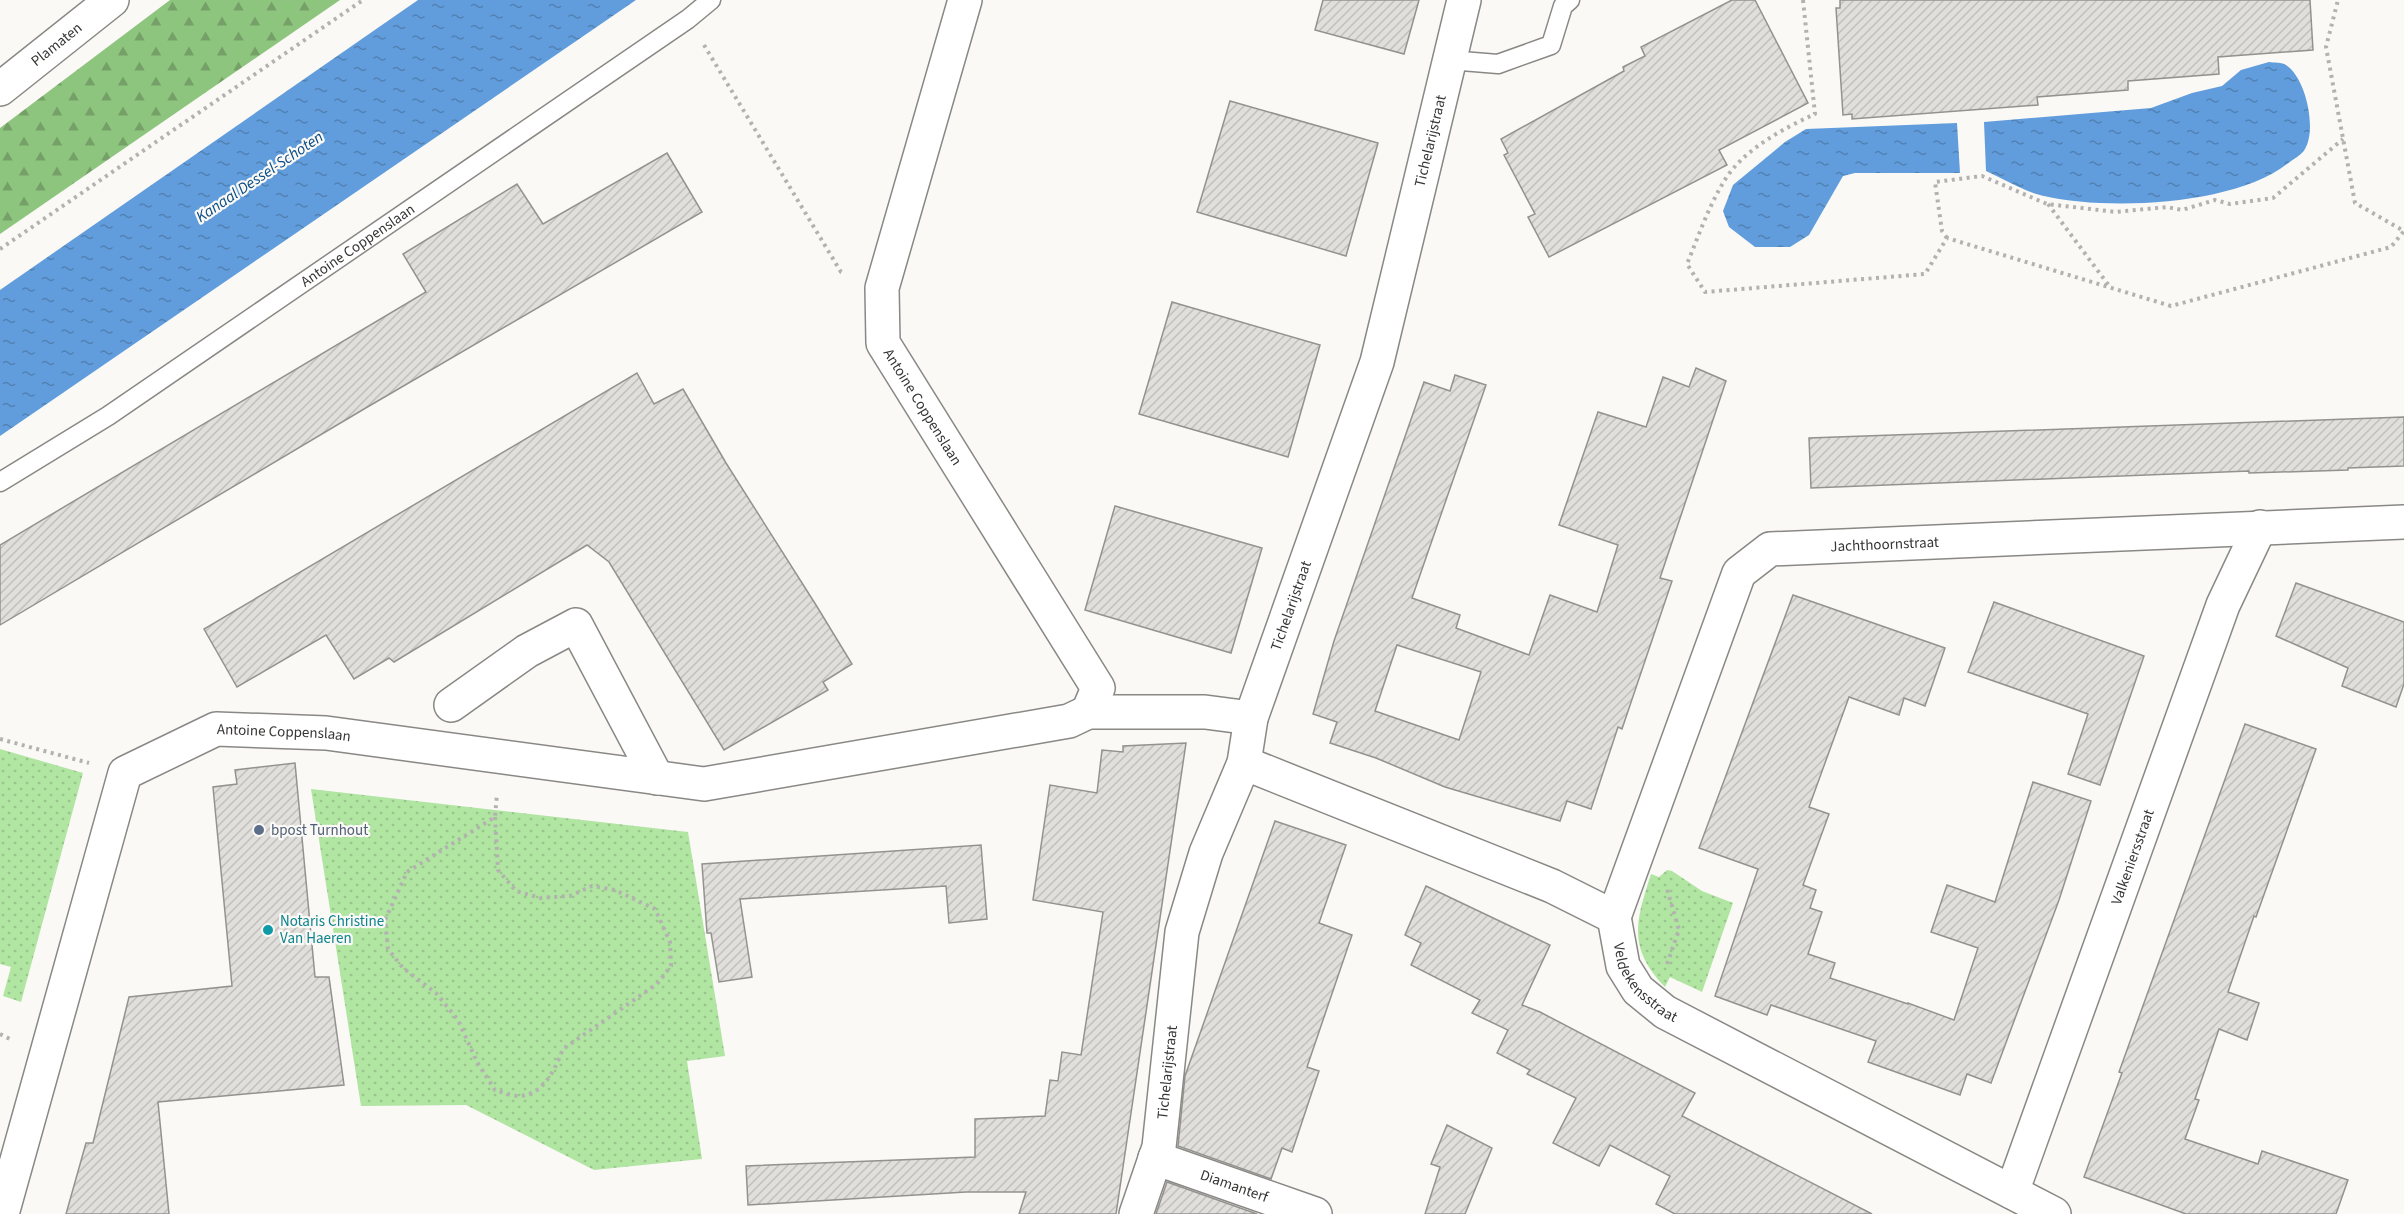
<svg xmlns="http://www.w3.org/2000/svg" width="2404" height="1214" viewBox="0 0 2404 1214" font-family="'Source Sans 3',sans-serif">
<defs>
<pattern id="forest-firs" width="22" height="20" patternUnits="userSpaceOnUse" patternTransform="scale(1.5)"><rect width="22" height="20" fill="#8ec57e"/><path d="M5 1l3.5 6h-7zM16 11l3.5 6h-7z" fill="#75a168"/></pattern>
<pattern id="park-dots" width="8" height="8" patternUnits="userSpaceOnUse" patternTransform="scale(1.5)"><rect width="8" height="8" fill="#b1e5a2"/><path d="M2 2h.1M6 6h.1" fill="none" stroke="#99c58c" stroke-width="1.8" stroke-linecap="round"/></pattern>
<pattern id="water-ripples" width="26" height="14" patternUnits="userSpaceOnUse" patternTransform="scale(1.5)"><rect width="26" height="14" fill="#619ddc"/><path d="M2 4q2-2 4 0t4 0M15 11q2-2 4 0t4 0" fill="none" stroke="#5181b3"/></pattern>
<pattern id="building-hatch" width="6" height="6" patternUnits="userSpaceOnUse" patternTransform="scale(1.5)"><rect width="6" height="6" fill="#e0dfdc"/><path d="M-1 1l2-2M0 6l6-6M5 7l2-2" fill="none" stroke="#c1c0bd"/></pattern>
</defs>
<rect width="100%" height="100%" fill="#faf9f6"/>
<path fill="url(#forest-firs)" d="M170 0H340L0 234V128Z"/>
<g fill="url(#park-dots)">
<path d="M0 749 83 773 21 1002 3 996 11 967 0 964Z"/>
<path d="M311 789 688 832 725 1056 687 1061 702 1159 594 1170 466 1105 361 1106Z"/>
<path d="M1667 870 1672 871 1702 891 1733 903 1702 992 1670 977 1665 987C1627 947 1636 921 1651 874L1659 877Z"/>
</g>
<g fill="url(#water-ripples)">
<path d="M418 0H636L0 436V290Z"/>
<path d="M2269 62C2274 63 2282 62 2286 65 2306 78 2317 129 2305 149 2302 155 2292 160 2287 164 2234 205 2109 211 2044 196 2025 192 2004 179 1986 171L1984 122 2151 108 2192 93 2222 86 2241 70Z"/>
<path d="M1957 123 1960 173H1855L1843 176 1809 235 1790 247H1755L1729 227 1723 211 1733 185 1785 142 1806 129Z"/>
</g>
<g fill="url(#building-hatch)" stroke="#93928f" stroke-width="1.5" fill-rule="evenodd">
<path d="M1323 0H1419L1404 54 1315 30Z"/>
<path d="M1732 0H1755L1808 103 1719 150 1727 165 1549 257 1528 217 1535 214 1504 155 1508 153 1501 139 1624 71 1623 67 1645 56 1641 47Z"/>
<path d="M1840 0H2310L2313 50 2218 57 2219 74 2128 81V90L2037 97 2038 105 1852 119V114L1843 115 1836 8H1840Z"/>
<path d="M1230 101 1378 143 1346 256 1197 212Z"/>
<path d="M667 153 702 212 364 409 0 625V545L426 292 403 254 517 184 543 224Z"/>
<path d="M1172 302 1320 345 1288 457 1139 414Z"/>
<path d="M1696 368 1726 381 1660 578 1672 581 1622 729 1618 727 1591 809 1567 801 1560 821 1445 787 1376 758 1330 743 1337 722 1313 714 1334 641 1424 382 1450 391 1455 375 1486 385 1412 598 1460 615 1456 628 1529 655 1550 595 1597 612 1618 545 1559 525 1598 412 1646 427 1663 377 1689 387ZM1397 645 1481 672 1459 740 1375 711Z"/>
<path d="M637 373 654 404 683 389 726 463 816 605 852 664 823 682 828 690 724 750 609 562 587 545 394 662 389 658 354 679 326 635 237 687 204 629Z"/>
<path d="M2404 417V466L2348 468V470L2249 473V471L1811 488 1809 438Z"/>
<path d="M1115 506 1262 548 1231 653 1085 610Z"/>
<path d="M2296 583 2404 622V684L2396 707 2342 686 2348 668 2276 636Z"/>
<path d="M1793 595 1945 648 1925 706 1904 698 1899 715 1849 697 1809 807 1829 814 1803 885 1816 890 1810 908 1822 912 1808 954 1835 963 1830 978 1908 1004V1003L1954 1020 1978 948 1931 932 1947 885 1995 902 2033 782 2091 801 2059 900 1991 1083 1967 1074 1960 1095 1868 1062 1876 1041 1771 1005 1767 1015 1715 996 1758 869 1699 848Z"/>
<path d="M1994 602 2144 656 2100 785 2068 774 2088 714 1968 672Z"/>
<path d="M2245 724 2316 749 2256 917 2254 916 2228 992 2259 1003 2247 1040 2219 1029 2195 1099 2199 1100 2185 1139 2258 1164 2262 1151 2348 1180 2336 1214H2186L2084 1177 2122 1073 2119 1072Z"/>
<path d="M1186 743 1116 1214H1019L1026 1192H966L748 1205 746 1166 975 1157V1119L1045 1116 1050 1080 1058 1081 1062 1052 1081 1055 1103 912 1033 900 1050 785 1097 793 1102 750 1123 752V746Z"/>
<path d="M295 763 315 977H329L344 1085 158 1102 169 1214H66L86 1143H93L129 997 232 986 213 787 237 784 235 770Z"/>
<path d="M1275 821 1346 845 1319 923 1352 935 1307 1067 1319 1071 1292 1152 1282 1148 1271 1179 1178 1146 1185 1076Z"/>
<path d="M981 845 987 919 949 923 946 886 740 899 752 977 719 982 711 933H707L702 864Z"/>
<path d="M1426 886 1550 945 1522 1005 1540 1012 1695 1093 1682 1116 1872 1214H1675L1656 1204 1670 1176 1610 1145 1599 1166 1553 1143 1576 1098 1527 1074 1530 1070 1497 1053 1508 1030 1472 1013 1480 1000 1411 965 1421 943 1405 935Z"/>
<path d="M1447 1125 1492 1148 1465 1214H1425L1440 1167 1431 1164Z"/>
<path d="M1167 1182 1257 1214H1156Z"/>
</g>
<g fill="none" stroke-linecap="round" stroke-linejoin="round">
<defs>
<g id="service">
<path d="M1449 60 1498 64 1551 45 1563 6 1570 0"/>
<path id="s1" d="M0 482 108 416 688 19 711 0"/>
</g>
<g id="minor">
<path id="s2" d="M965 0 882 288 883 343 1098 688 1088 712"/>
<path id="s3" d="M0 89 112 0"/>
<path d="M451 705 527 651 576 625 657 778"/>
<path id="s4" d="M1244 763 1552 886 1614 917 1623 966 1638 990 1665 1012 2054 1214"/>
<path id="s5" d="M1614 917 1739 573 1770 549 2404 522"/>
<path id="s6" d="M1155 1158 1315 1214"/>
<path id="s7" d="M2012 1192 2223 605 2260 527"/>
<path id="s8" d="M2 1214 125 773 216 729 326 733 704 784 1069 721 1088 712H1205L1251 718"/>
<path id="s9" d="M1136 1214 1159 1147 1182 932 1206 853 1244 763 1251 718 1377 362 1464 0"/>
</g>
</defs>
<use href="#service" stroke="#898885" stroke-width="21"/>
<use href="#minor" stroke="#898885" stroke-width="36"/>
<g stroke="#b3b2b0" stroke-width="4" stroke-dasharray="3 4.5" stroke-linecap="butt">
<path d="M1803 0 1815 114C1782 129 1741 151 1723 183 1708 208 1698 237 1687 264L1705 292 1925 274 1947 238 2171 306 2391 247 2404 231 2355 203 2326 47 2338 0"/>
<path d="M704 45 841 272 845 273"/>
<path d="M2048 204 2110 287"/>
<path d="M1947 238 1942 231 1935 182 1982 176 2047 204 2116 212 2167 207 2182 210 2215 200 2230 204 2273 198 2343 139"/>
<path d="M0 249 363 0"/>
<path d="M0 739 89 763"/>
<path d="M495 817 498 870 516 891 540 898 570 896 592 886 615 890 655 909 670 942 671 966 657 984 563 1049C555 1069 544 1095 519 1096 511 1096 502 1092 495 1090L477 1062 458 1020 436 993 403 968 388 949 385 920 407 872 495 817 497 794"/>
<path d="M1667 964 1679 930 1667 889"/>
<path d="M0 1034 10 1039"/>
</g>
<use href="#service" stroke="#fff" stroke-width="18"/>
<use href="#minor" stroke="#fff" stroke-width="33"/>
</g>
<circle fill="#5c6f8a" stroke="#faf9f6" stroke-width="2" cx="259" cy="830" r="6"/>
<circle fill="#0f9aa8" stroke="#faf9f6" stroke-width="2" cx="268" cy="930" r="6"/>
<g text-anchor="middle" stroke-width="4.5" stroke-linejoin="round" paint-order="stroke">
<g font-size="15" fill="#373635" stroke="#faf9f6">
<text dy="5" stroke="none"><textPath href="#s3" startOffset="72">Plamaten</textPath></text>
<text dy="5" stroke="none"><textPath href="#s9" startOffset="1118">Tichelarijstraat</textPath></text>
<text dy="5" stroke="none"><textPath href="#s1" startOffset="429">Antoine Coppenslaan</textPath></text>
<text dy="5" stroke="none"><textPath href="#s2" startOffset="430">Antoine Coppenslaan</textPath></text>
<text dy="5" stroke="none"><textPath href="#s5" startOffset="520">Jachthoornstraat</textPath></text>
<text dy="5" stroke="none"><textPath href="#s9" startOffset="632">Tichelarijstraat</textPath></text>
<text dy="5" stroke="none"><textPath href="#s8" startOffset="627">Antoine Coppenslaan</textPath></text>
<text dy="5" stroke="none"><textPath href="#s7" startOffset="356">Valkeniersstraat</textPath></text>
<text dy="5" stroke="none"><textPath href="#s4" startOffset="477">Veldekensstraat</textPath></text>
<text dy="5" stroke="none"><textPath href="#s9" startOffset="146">Tichelarijstraat</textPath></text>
<text dy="5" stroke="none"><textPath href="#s6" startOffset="84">Diamanterf</textPath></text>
</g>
<g font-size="15" fill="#4e5e75" stroke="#faf9f6" text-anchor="start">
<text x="271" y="835">bpost Turnhout</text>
</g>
<g font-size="15" fill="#0d838f" stroke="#faf9f6" text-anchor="start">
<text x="280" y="926">Notaris Christine<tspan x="280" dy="17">Van Haeren</tspan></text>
</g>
<g font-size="16" font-style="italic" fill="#0b4d87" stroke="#faf9f6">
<text transform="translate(259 176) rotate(-34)" y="6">Kanaal Dessel-Schoten</text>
</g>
</g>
</svg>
